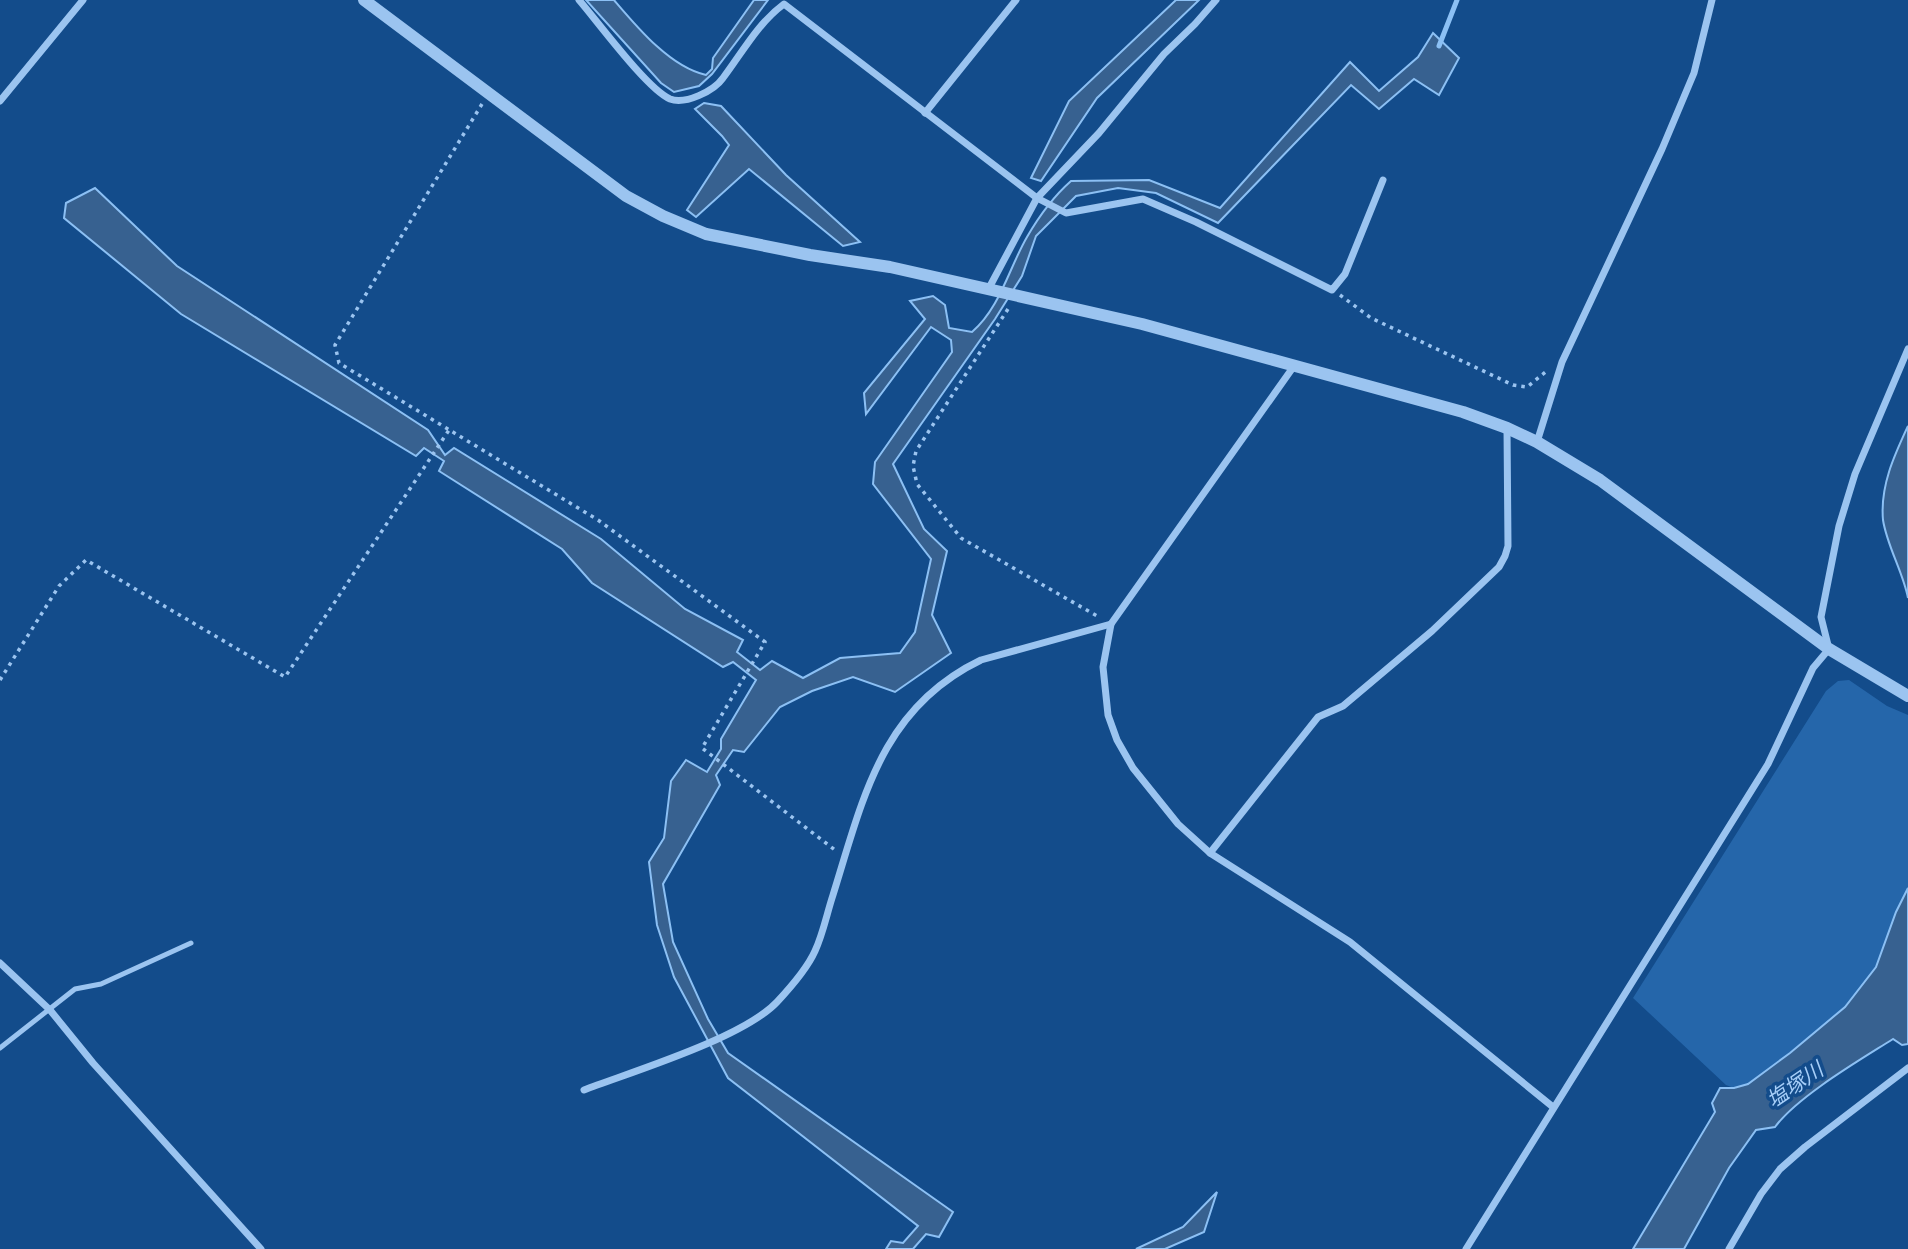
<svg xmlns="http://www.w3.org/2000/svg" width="1908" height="1249" viewBox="0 0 1908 1249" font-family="Rubik,'Noto Sans JP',sans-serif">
<rect width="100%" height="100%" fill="#134c8b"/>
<path fill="#2566aa" d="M1849 680 1887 706 1908 715V915L1880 994 1757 1084 1734 1088 1726 1085 1633 998 1826 691 1838 681Z"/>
<g fill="#376190" stroke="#8cc0f4" stroke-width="2">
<path d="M586 0H614C637 27 670 67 706 75L712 69 713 58 754 0H768L712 74 699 86 674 92 661 83Z"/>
<path d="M1176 0H1199L1097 98 1041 181 1031 178 1069 101Z"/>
<path d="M1433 33 1459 58 1439 95 1414 79 1379 109 1351 85 1218 223 1156 193 1118 188 1076 196 1036 236 1022 276 995 319 893 464 924 529 947 551 932 615 951 653 895 692 853 677 812 691 780 707 744 752 733 750 716 775 720 785 663 884 673 942 708 1019 728 1053 953 1212 939 1237 926 1234 913 1249H886L891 1241 903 1243 918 1226 728 1078 674 977 657 925 649 862 664 838 671 781 686 760 707 772 721 749V739L756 680 733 662 723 667 592 583 562 549 439 471 444 461 424 448 416 456 181 314 64 218 66 203 95 188 177 266 428 430 445 455 454 448 601 539 685 609 743 640 737 652 760 670 772 661 803 678 840 658 900 653 915 632 931 559 873 484 875 462 952 352 951 340 931 327 866 414 864 393 925 319 910 301 933 296 945 305 949 328 972 332C1000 308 1009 268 1027 237 1038 218 1054 196 1071 181L1149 180 1220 208 1350 62 1379 91 1418 57Z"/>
<path d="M704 103 721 106 786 175 860 242 843 246 749 169 696 217 687 210 729 145 722 136 695 109Z"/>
<path d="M1908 426V598C1903 572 1887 546 1883 520 1880 486 1894 456 1908 426Z"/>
<path d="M1908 888V1044L1902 1045 1893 1039C1860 1060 1798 1096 1775 1127L1756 1130 1729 1168 1684 1249H1633L1715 1112 1712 1103 1720 1088H1734L1748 1084 1790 1053 1845 1007 1876 967 1896 912Z"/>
<path d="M1217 1192 1204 1232 1165 1249H1136L1183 1227Z"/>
</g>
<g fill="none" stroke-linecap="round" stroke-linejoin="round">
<path stroke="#8cc0f4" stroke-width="5" d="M1439 46 1457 0"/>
<g stroke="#9bc4f0" stroke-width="3.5" stroke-dasharray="3.5 5" stroke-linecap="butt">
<path d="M482 104 335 345 339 363 598 520 765 642 702 748 835 850"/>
<path d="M1340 295 1371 318 1513 385 1527 387 1548 370"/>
<path d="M1008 309 916 451 913 466 917 484 961 538 1097 616"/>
<path d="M0 680 59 586 86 560 285 677 449 430"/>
</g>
<path stroke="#9bc4f0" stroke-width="5" d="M0 1048 75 989 101 984 191 943"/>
<g stroke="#9bc4f0" stroke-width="7">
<path d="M579 0C598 22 647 89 670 99 685 105 714 91 723 78 742 53 758 23 784 4L1037 198 1066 213 1143 199 1196 222 1332 290 1345 274 1383 180"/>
<path d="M0 101 83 0"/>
<path d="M925 113 1016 0"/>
<path d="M989 288 1037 198 1099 133 1164 54 1195 24 1216 0"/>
<path d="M1294 366 1111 624 1103 667 1108 715 1117 740 1133 768 1178 824 1210 853 1350 942 1553 1107"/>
<path d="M1537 442 1562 362 1662 149 1694 73 1712 0"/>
<path d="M1210 853 1318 717 1343 706 1432 631 1499 567 1505 556 1508 546 1507 428"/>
<path d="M0 963 50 1010 93 1063 261 1249"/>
<path d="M584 1090C634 1071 743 1038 777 1002 791 987 807 969 815 951 823 934 827 913 833 895 863 799 881 708 981 660L1111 624"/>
<path d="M1466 1249 1768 764 1813 668 1829 649 1821 617 1839 526 1855 474 1908 349"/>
<path d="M1729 1249 1761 1194 1780 1169 1805 1147 1908 1068"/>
</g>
<path stroke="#9bc4f0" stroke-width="12" d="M364 0 626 196 663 216 706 234 810 255 890 267 1142 324 1463 412 1507 428 1537 442 1600 480 1829 649 1908 696"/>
</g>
<g text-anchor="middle" stroke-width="7" stroke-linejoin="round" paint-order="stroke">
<g font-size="21" font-style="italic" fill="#a6cef8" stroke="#134c8b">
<text transform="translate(1795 1085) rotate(-34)" y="7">塩塚川</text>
</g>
</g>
</svg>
